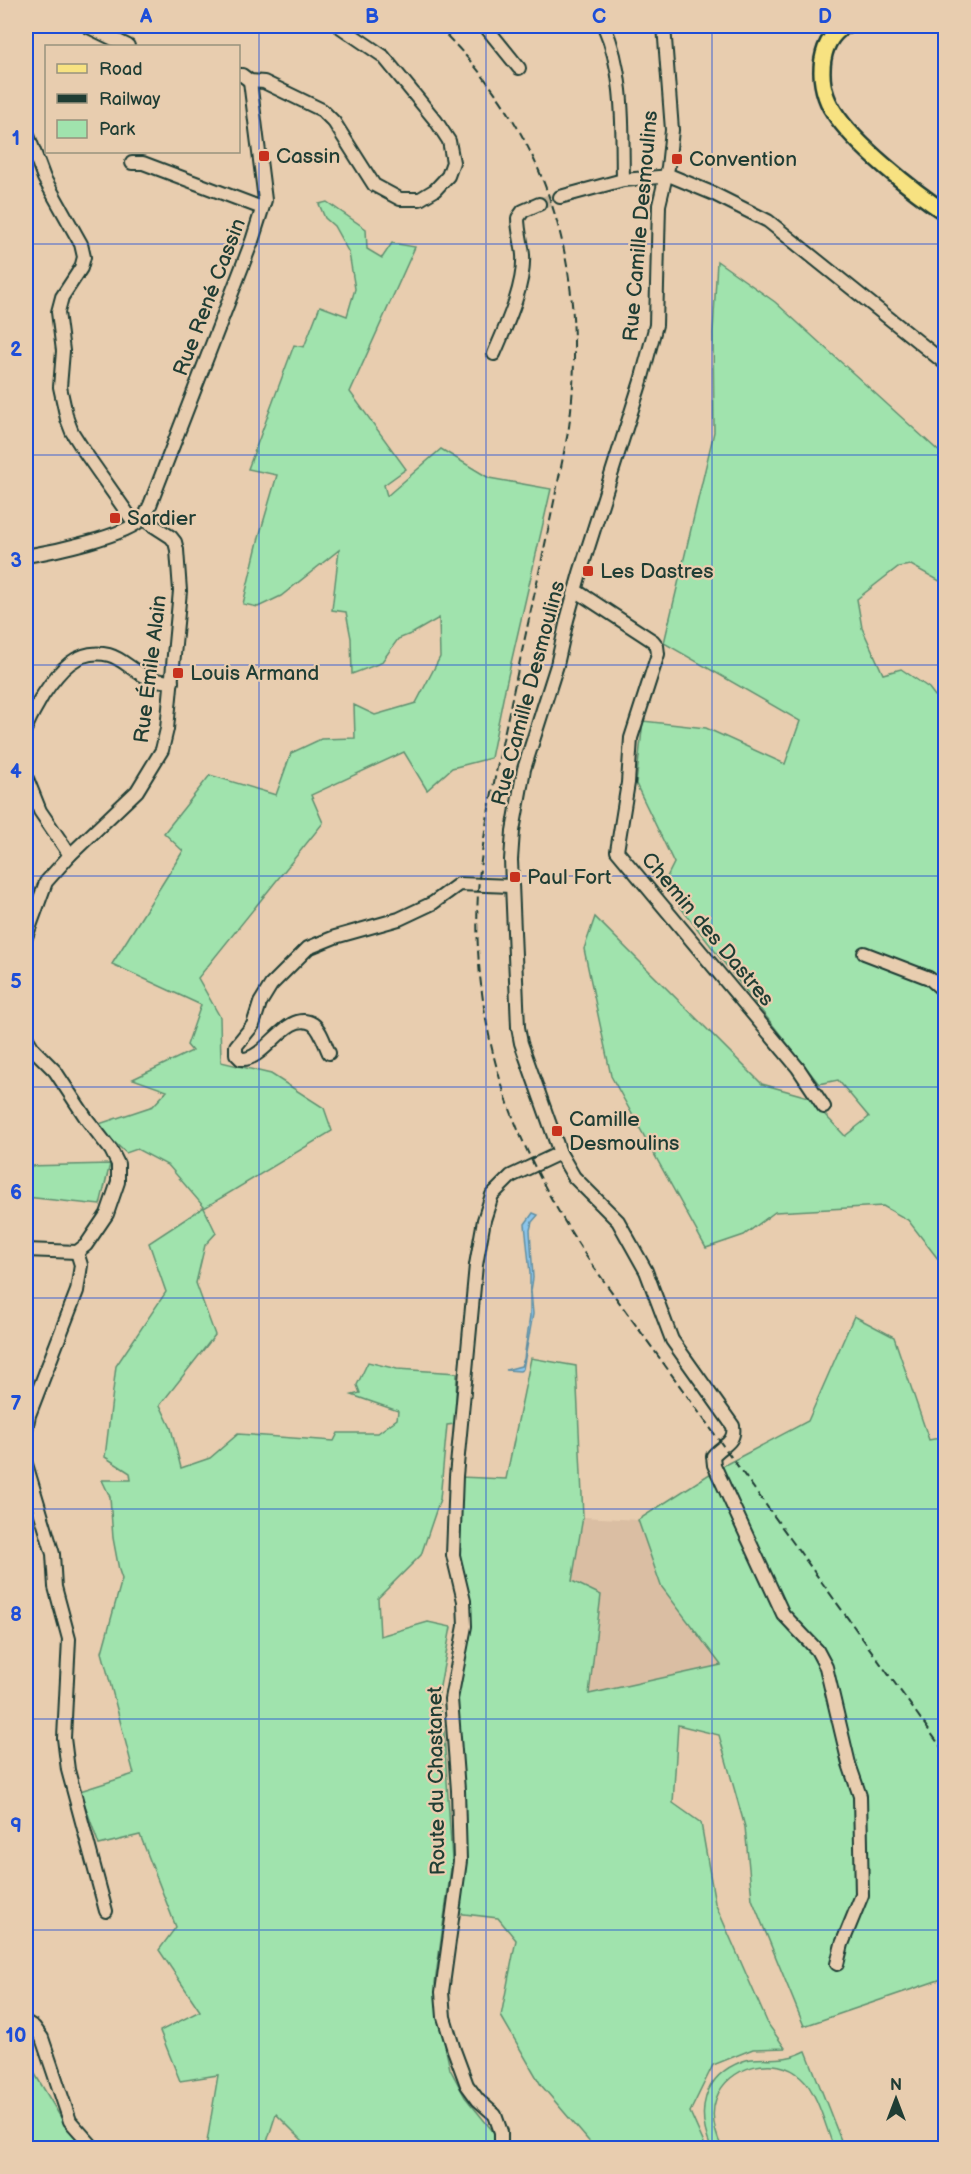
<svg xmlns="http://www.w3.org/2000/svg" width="971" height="2174" viewBox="0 0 971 2174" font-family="'Balsamiq Sans',sans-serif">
<rect width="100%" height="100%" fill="#e8cdaf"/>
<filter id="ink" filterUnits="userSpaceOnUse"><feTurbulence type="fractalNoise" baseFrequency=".0167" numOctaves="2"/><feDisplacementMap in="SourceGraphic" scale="12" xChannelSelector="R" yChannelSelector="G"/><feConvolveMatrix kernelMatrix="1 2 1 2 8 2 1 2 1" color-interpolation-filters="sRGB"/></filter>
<g filter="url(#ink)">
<path fill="#dabea3" d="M583 1517 638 1520 661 1586 722 1665 589 1695 601 1595 572 1581Z"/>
<g fill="#a0e3ad" stroke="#609070" stroke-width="1.5">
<path d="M327 202 366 229 367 249 382 258 392 243 415 247 350 392 406 469 384 485 387 496 441 449 489 478 551 489 505 689 491 758 452 768 427 790 404 752 311 795 323 823 198 978 220 1017 221 1062 271 1074 324 1108 332 1131 204 1208 216 1233 205 1245 196 1283 215 1335 160 1405 171 1428 181 1468 210 1458 238 1434 334 1441 338 1433H378L397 1419 398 1411 352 1395 360 1393 357 1385 368 1362 397 1369 457 1373 455 1424 447 1425 440 1499 421 1555 378 1598 380 1636 428 1622 451 1627 438 1697 444 1733 452 1861 435 1983 439 2018 450 2069 465 2097 496 2135 495 2148H310L276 2114 265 2148H206L218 2075 180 2081 160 2031 200 2011 159 1950 176 1927 140 1835 99 1845 80 1791 134 1774 102 1652 122 1579 119 1570 113 1538 110 1497 102 1480H131L130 1473 105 1457 116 1366 166 1292 149 1243 204 1207 169 1166 137 1149 126 1153 96 1125 153 1106 167 1091 133 1079 192 1051 187 1045 201 1005 112 964 183 851 164 833 210 775 276 795 291 753 321 739 355 738 354 705 375 715 416 703 440 657 439 618 413 633 398 639 381 663 352 674 351 638 346 612 332 610 339 550 281 596 258 607 243 604 259 537 277 475 248 469 294 345 304 347 320 306 347 316 355 289 349 253 334 226 325 218 319 204Z"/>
<path d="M717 261 775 302 945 457V584L911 565 898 567 857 599 862 628 883 674 901 669 929 688 945 709V1268L908 1220 883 1206 775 1212 744 1235 706 1248 611 1076 584 949 595 917 762 1084 808 1097 845 1136 869 1117 838 1080 819 1084 663 885 674 863 636 784 643 721 706 728 785 764 800 721 664 643 714 432 713 333Z"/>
<path d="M110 1164 100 1205 26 1197V1166Z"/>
<path d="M854 1316 894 1337 929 1440 945 1437V1986L942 1979 804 2026 752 1899 745 1827 719 1735 678 1725 673 1803 701 1823 715 1903 768 2024 785 2048 753 2049 713 2065 690 2112 706 2148H591L593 2146 541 2085 501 2016 516 1940 498 1918 456 1913 453 1712 467 1625 457 1549 460 1477 506 1479 531 1358 576 1366 583 1517 572 1581 601 1595 589 1694 721 1665 661 1586 638 1520 719 1468 808 1421Z"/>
<path d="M806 2051 844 2148H834C826 2128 817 2091 801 2077 776 2053 727 2066 716 2099 710 2115 715 2133 722 2148H711C696 2112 702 2076 743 2061 758 2056 774 2061 789 2057 795 2056 801 2053 806 2051Z"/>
<path d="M26 2059 66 2126 87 2148H26Z"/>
</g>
<path fill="#8cc5eb" stroke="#608fa2" stroke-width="1.5" d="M533 1213 538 1215 532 1222 530 1230 533 1278 531 1291 533 1314 523 1369 520 1371 506 1370 521 1366 524 1359 530 1316V1273L525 1224Z"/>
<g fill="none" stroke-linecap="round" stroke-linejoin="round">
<path stroke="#c0b096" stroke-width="12" stroke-dasharray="12 6" stroke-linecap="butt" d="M539 204 560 197"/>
<defs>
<g id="minor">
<path d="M87 26 128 46"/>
<path d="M485 26 519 68"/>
<path d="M604 26C625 73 622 128 623 180"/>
<path d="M664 26 672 130 668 167 659 205 656 325 641 381 580 573 567 620 557 665 524 769 513 831 511 860 518 1027 521 1043 560 1153 574 1177 618 1221 646 1271 672 1340 733 1426C736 1443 722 1445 713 1456L714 1465 783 1614 817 1650 826 1667 849 1764 860 1796 862 1895 842 1944 837 1964"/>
<path d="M238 75H242L250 81 264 82 322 110 334 122 374 185 400 199H420L435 190 448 176 453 162 449 141 436 121 383 56 339 26"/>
<path d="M26 130 44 178 81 244 84 257 81 268 62 297 58 312 63 351 60 387 67 419 72 432 86 454 135 524"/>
<path d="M132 163H143L262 208"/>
<path d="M560 197 623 180 671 176 712 193 768 221 946 364"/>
<path d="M494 354C506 326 525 286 523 255 522 243 518 231 518 218L523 211 539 204"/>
<path d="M26 556C50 552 128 536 143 518 146 514 148 509 150 505L252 241 265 200 250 81"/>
<path d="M575 590 653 641 657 646 658 654 631 738 628 783 617 851 798 1068 824 1107"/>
<path d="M26 728C30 716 37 706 43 695 58 672 77 647 109 655 124 659 134 673 149 678 156 681 164 681 172 682"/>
<path d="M26 776 40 811 70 855"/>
<path d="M26 937 46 882 70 855 137 791 162 750 167 729 180 591 177 550 175 542 171 537 143 519"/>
<path d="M864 953 929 978 946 993"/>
<path d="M26 1037 34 1050 55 1071 86 1118 111 1150 118 1164V1182L107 1214 86 1245 77 1252"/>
<path d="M329 1053C325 1045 321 1030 313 1024 287 1008 265 1062 241 1059L236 1054V1046L253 1025 260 1003 271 985 308 948 335 937 399 919 433 903 459 884 511 886"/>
<path d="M26 1250 77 1252"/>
<path d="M26 1430 29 1415 77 1291 81 1265 77 1252"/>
<path d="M26 1464 53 1554 55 1587 69 1639 64 1738 68 1770 106 1911"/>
<path d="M26 2022 34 2027 42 2038 70 2121 94 2148"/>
<path d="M501 2148V2132L495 2115 478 2100 467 2085 454 2050 444 2017 442 1992 460 1861 458 1790 451 1699 465 1626 464 1601 453 1555 456 1476 476 1265 484 1220 492 1195 511 1176 560 1153"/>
</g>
<path id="major" d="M844 26C816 43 817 87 834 112 854 144 914 192 946 213"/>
</defs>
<use href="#minor" stroke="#1f3d34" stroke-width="16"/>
<use href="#major" stroke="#1f3d34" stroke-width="20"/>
<use href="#minor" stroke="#e8cdaf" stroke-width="12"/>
<use href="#major" stroke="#f7e281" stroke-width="15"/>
<path stroke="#1f3d34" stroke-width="2" stroke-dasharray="9 4.5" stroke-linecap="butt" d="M437 26C551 135 589 272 569 427 552 514 533 601 514 688 501 751 485 815 479 879 475 925 478 974 486 1019 501 1108 539 1184 588 1259L946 1754"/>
</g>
</g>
<path fill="none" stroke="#1d4ed8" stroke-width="1.5" stroke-opacity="0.55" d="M259 26V2148M486 26V2148M712 26V2148M26 244H946M26 455H946M26 665H946M26 876H946M26 1087H946M26 1298H946M26 1509H946M26 1719H946M26 1930H946"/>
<g fill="#c8321e" stroke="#e8cdaf" stroke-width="2">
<rect x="258" y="150" width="12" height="12" rx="3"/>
<rect x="671" y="153" width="12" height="12" rx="3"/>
<rect x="109" y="512" width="12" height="12" rx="3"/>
<rect x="582" y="565" width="12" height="12" rx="3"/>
<rect x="172" y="667" width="12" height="12" rx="3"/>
<rect x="509" y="871" width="12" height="12" rx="3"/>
<rect x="551" y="1125" width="12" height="12" rx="3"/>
</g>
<g text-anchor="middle" stroke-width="4.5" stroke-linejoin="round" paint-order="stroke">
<g font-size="21" fill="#1f3d34" stroke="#e8cdaf" text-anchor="start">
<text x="276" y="163">Cassin</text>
<text x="689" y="166">Convention</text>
<text x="127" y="525">Sardier</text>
<text x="600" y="578">Les Dastres</text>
<text x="190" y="680">Louis Armand</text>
<text x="527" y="884">Paul Fort</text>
<text x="569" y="1126">Camille<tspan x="569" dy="24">Desmoulins</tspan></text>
</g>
<g font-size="21" fill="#1f3d34" stroke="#e8cdaf">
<text transform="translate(640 226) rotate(-85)" y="7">Rue Camille Desmoulins</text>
<text transform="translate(209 297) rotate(-69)" y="7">Rue René Cassin</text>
<text transform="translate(150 669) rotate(-83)" y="7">Rue Émile Alain</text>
<text transform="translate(528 693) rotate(-75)" y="7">Rue Camille Desmoulins</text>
<text transform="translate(708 929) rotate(50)" y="7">Chemin des Dastres</text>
<text transform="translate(436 1781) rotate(-91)" y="7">Route du Chastanet</text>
</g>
</g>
<rect width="971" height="2174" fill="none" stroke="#e8cdaf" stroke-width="66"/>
<rect x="45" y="45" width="195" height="108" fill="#e8cdaf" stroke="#98937e" stroke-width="1.5"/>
<rect x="57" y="64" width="30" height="9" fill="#f7e281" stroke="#98937e" stroke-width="1.5"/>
<text x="99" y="75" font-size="18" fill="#1f3d34">Road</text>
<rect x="57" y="94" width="30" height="9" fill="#1f3d34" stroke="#98937e" stroke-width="1.5"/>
<text x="99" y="105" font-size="18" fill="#1f3d34">Railway</text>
<rect x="57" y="120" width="30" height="18" fill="#a0e3ad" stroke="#98937e" stroke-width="1.5"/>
<text x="99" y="135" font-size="18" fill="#1f3d34">Park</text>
<g transform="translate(896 2099)" stroke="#e8cdaf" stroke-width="4.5" paint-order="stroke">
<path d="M0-4.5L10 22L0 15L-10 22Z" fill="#1f3d34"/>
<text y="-9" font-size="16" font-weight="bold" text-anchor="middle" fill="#1f3d34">N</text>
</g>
<rect x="33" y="33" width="905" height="2108" fill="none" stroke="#1d4ed8" stroke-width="2"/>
<g font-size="20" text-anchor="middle" font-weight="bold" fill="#1d4ed8">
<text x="146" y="23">A</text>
<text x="372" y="23">B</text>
<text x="599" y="23">C</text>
<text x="825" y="23">D</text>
<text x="16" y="145">1</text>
<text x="16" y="356">2</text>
<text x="16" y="567">3</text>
<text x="16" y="778">4</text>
<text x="16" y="988">5</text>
<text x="16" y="1199">6</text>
<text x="16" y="1410">7</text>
<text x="16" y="1621">8</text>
<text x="16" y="1832">9</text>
<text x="16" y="2042">10</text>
</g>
</svg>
